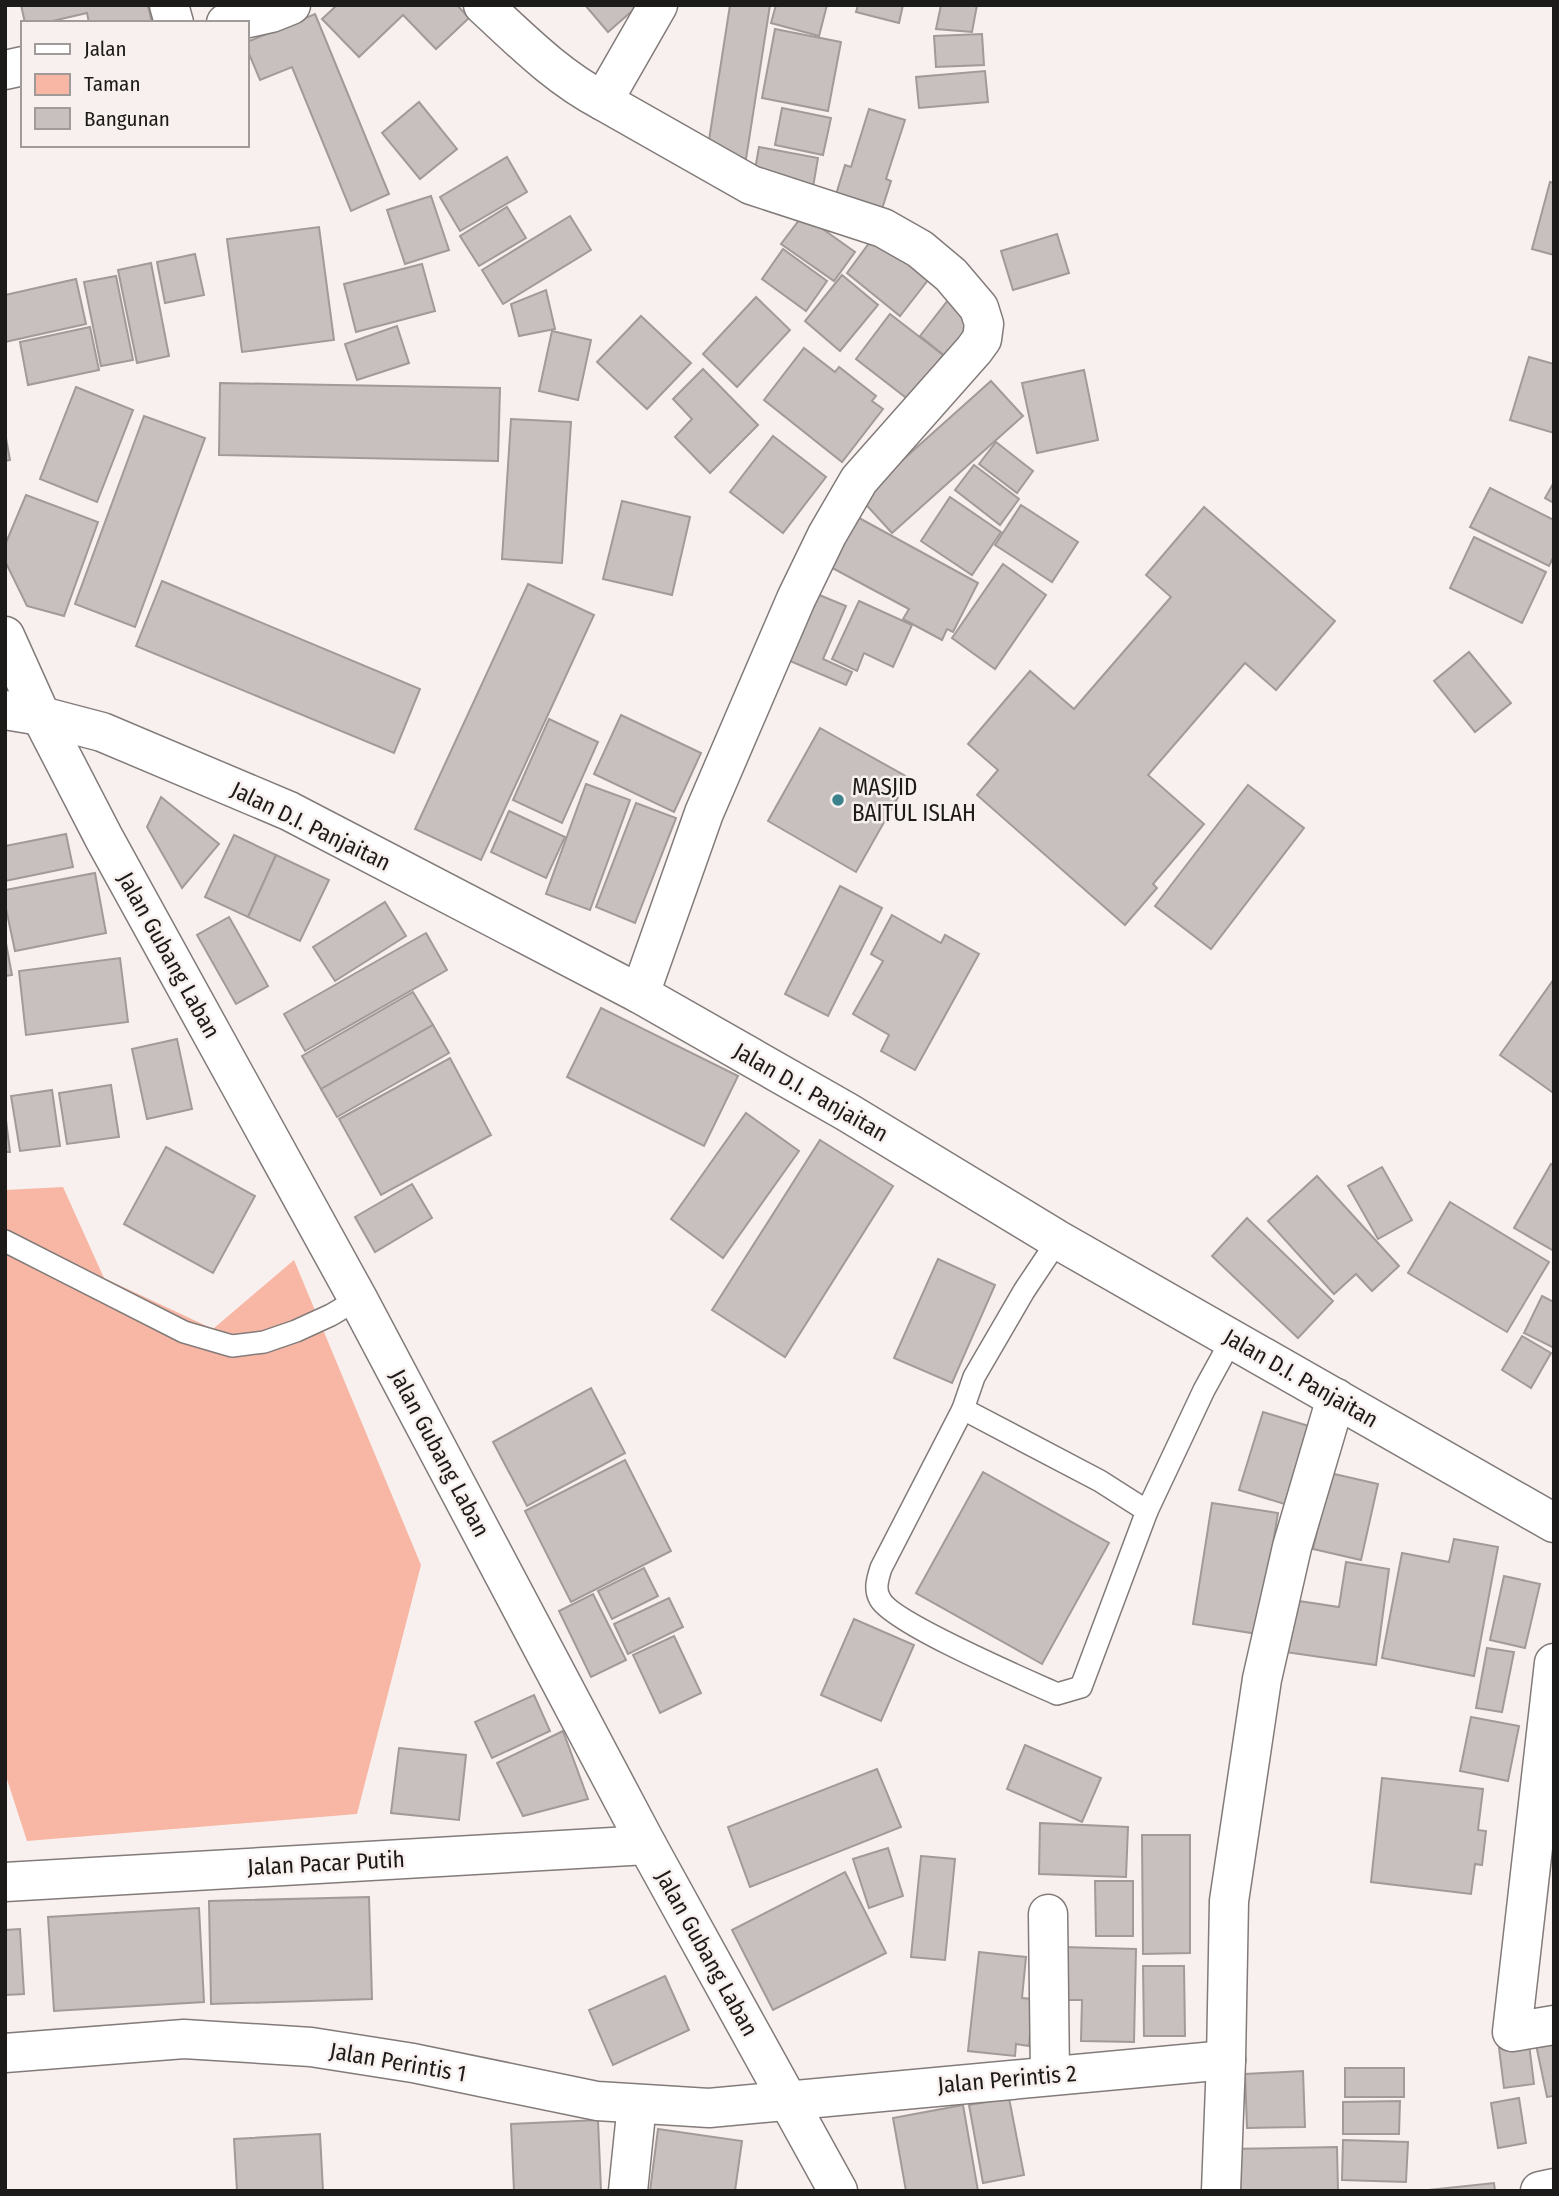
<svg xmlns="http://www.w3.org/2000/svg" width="1559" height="2196" viewBox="0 0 1559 2196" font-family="'Fira Sans Condensed',sans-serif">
<rect width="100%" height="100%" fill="#f8f0ee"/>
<path fill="#f7b7a4" d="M63 1187 104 1278 213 1329 294 1260 421 1565 357 1814 27 1841 5 1773V1190Z"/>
<g fill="#c7c0be" stroke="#a19a98" stroke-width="2">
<path d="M21 5H148L152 23H89L87 13 44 23H25Z"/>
<path d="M337 5H457L469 18 436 49 403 15 359 57 322 19Z"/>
<path d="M585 5H639L608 32Z"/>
<path d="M730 5H770L746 159 707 153Z"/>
<path d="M776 5H827L819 36 771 23Z"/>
<path d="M858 5H903L899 23 856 12Z"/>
<path d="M941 5H977L972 32 936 29Z"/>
<path d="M315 14 389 194 351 211 292 67 260 80 247 49V42Z"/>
<path d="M775 29 841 42 828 111 762 98Z"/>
<path d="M982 34 984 65 936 67 934 36Z"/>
<path d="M985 71 988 102 919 108 916 77Z"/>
<path d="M419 102 457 149 420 179 382 133Z"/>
<path d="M782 108 831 118 823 155 775 145Z"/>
<path d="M869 109 905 120 886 179 891 181 880 215 834 201 845 165 851 167Z"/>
<path d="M759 147 818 158 812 193 753 181Z"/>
<path d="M507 157 527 192 460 231 440 197Z"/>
<path d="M1550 182 1554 183V255L1532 249Z"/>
<path d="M431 196 449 250 405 264 387 210Z"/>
<path d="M507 207 526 238 479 266 460 236Z"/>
<path d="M803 215 855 252 834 281 781 244Z"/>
<path d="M570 216 591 250 503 304 482 270Z"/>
<path d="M319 227 334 340 242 352 227 239Z"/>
<path d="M878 231 932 275 900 316 847 273Z"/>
<path d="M1057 234 1069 273 1013 290 1001 251Z"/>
<path d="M783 249 827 281 806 311 762 279Z"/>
<path d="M195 254 204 295 165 303 157 262Z"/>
<path d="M151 263 169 356 137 363 118 270Z"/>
<path d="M422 264 435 311 356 332 344 284Z"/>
<path d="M842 275 878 305 840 351 805 321Z"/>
<path d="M116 276 133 360 101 366 84 282Z"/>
<path d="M76 279 86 324 5 342V295Z"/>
<path d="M546 290 555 329 519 336 511 304Z"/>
<path d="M952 295 979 316 946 357 920 336Z"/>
<path d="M756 297 790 330 737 387 703 354Z"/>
<path d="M890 314 943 355 909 400 856 359Z"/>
<path d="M641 316 691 363 647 409 597 362Z"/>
<path d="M397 326 409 363 357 380 345 344Z"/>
<path d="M90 327 99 370 28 385 20 342Z"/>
<path d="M552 331 591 340 578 400 539 391Z"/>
<path d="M804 348 835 372 839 367 876 396 872 401 883 409 842 462 764 400Z"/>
<path d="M1529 357 1554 364V433L1510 420Z"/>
<path d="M703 369 758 425 710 473 675 437 692 419 673 399Z"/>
<path d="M1084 370 1098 440 1037 453 1022 383Z"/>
<path d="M991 381 1023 416 892 533 860 498Z"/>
<path d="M220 383 500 388 498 461 219 455Z"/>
<path d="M76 387 133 410 97 502 40 479Z"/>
<path d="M144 416 205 438 135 627 75 604Z"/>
<path d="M511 419 571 422 562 563 502 559Z"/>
<path d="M5 433 10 460 5 461Z"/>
<path d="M773 436 826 477 783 533 730 492Z"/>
<path d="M996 442 1033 471 1017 493 979 464Z"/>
<path d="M974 465 1019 499 1000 525 955 490Z"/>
<path d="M1554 482V503L1545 498Z"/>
<path d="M1490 488 1554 520V556L1549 566 1470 527Z"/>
<path d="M26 495 98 522 64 616 27 606 5 561V545Z"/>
<path d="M950 497 1001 532 972 575 921 541Z"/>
<path d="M622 501 690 517 672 595 603 579Z"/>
<path d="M1021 505 1078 542 1052 582 995 545Z"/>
<path d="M1204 507 1335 621 1276 690 1245 663 1148 775 1204 824 1153 884 1157 888 1125 925 977 795 998 770 968 744 1030 671 1074 709 1171 597 1146 575Z"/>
<path d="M850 513 978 583 953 632 947 629 942 640 903 619 909 609 823 563Z"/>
<path d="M1474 537 1546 572 1522 623 1450 588Z"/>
<path d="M1003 564 1046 595 995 669 952 638Z"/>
<path d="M162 581 420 689 394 753 136 646Z"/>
<path d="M528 584 594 615 481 860 415 829Z"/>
<path d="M817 594 846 606 823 659 852 672 846 685 790 661Z"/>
<path d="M859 601 912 625 893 667 864 653 857 671 832 659Z"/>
<path d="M1469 652 1511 703 1475 732 1434 681Z"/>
<path d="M621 715 701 753 674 812 594 774Z"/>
<path d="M549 719 598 742 562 823 513 800Z"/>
<path d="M820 728 909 778 856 872 768 821Z"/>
<path d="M586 784 630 800 590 910 546 894Z"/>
<path d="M1248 785 1304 828 1211 949 1155 906Z"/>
<path d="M161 797 219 844 182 888 147 827Z"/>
<path d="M636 803 676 818 635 923 596 907Z"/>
<path d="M509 811 565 837 546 878 491 852Z"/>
<path d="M66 834 73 867 5 881V846Z"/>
<path d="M234 835 276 855 248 917 205 897Z"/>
<path d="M276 855 329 880 300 941 248 917Z"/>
<path d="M95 873 106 933 15 951 5 904V890Z"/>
<path d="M840 886 882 908 828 1016 785 994Z"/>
<path d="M385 902 406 936 335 981 313 947Z"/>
<path d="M892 915 941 943 945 935 979 954 915 1070 881 1051 889 1035 853 1014 883 961 871 954Z"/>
<path d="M229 917 268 986 236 1004 197 935Z"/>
<path d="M426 933 447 970 305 1051 284 1014Z"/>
<path d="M5 938 12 975 5 976Z"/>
<path d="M120 958 128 1022 26 1035 19 971Z"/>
<path d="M1554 979V1090L1552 1092 1500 1055Z"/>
<path d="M413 992 433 1025 321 1089 302 1056Z"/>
<path d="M601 1008 738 1076 704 1146 567 1077Z"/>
<path d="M433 1025 449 1053 337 1117 321 1089Z"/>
<path d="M177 1039 192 1109 147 1119 132 1049Z"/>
<path d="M450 1058 491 1135 381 1195 339 1119Z"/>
<path d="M111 1085 119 1137 67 1144 59 1093Z"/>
<path d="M52 1090 60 1146 20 1151 11 1096Z"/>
<path d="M5 1112 10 1152H5Z"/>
<path d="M746 1113 799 1151 723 1258 671 1219Z"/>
<path d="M820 1140 893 1186 785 1357 712 1310Z"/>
<path d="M166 1147 255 1196 213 1273 124 1224Z"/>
<path d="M1551 1164 1554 1166V1251L1514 1228Z"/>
<path d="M1382 1167 1412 1220 1378 1239 1348 1186Z"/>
<path d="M1317 1176 1399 1266 1372 1291 1356 1274 1334 1294 1268 1221Z"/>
<path d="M412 1184 432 1218 375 1252 355 1217Z"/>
<path d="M1450 1202 1549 1262 1507 1332 1408 1273Z"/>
<path d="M1247 1218 1333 1301 1298 1338 1212 1256Z"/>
<path d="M938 1259 995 1285 952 1383 894 1358Z"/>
<path d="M1542 1296 1554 1302V1348L1524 1333Z"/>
<path d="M1522 1336 1551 1353 1531 1388 1502 1370Z"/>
<path d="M591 1388 625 1453 527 1506 493 1442Z"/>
<path d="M1263 1412 1315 1428 1291 1506 1239 1490Z"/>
<path d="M625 1460 671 1551 571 1602 525 1511Z"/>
<path d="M983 1472 1109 1543 1042 1664 916 1593Z"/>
<path d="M1330 1473 1378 1484 1361 1560 1313 1549Z"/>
<path d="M1212 1503 1278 1513 1258 1634 1193 1624Z"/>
<path d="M1454 1539 1498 1547 1474 1676 1382 1658 1402 1553 1449 1562Z"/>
<path d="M1346 1562 1389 1569 1376 1665 1285 1652 1292 1600 1339 1607Z"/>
<path d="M644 1568 658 1596 612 1619 598 1591Z"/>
<path d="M1504 1576 1540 1584 1525 1648 1490 1640Z"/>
<path d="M593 1594 626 1660 591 1677 559 1611Z"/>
<path d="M669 1598 683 1627 628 1654 614 1624Z"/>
<path d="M854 1619 914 1645 881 1721 821 1695Z"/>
<path d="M674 1636 701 1693 660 1713 633 1655Z"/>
<path d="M1487 1648 1514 1652 1502 1712 1476 1708Z"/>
<path d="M534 1695 550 1731 492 1758 475 1722Z"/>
<path d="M1471 1717 1519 1726 1508 1781 1460 1771Z"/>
<path d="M563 1731 588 1799 523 1816 497 1763Z"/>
<path d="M1025 1745 1101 1778 1082 1822 1007 1789Z"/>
<path d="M399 1748 466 1755 459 1820 391 1813Z"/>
<path d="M877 1769 901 1827 750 1887 728 1827Z"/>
<path d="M1382 1778 1483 1789 1478 1830 1486 1831 1482 1865 1475 1864 1471 1894 1371 1882Z"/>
<path d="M1040 1823 1128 1827 1126 1877 1039 1874Z"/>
<path d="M1142 1835H1190V1953L1143 1954Z"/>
<path d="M888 1848 903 1896 869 1908 853 1859Z"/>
<path d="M921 1856 955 1859 945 1960 911 1957Z"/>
<path d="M845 1872 886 1953 773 2010 732 1930Z"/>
<path d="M1095 1881H1133V1936H1096Z"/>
<path d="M369 1897 372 1999 211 2004 209 1901Z"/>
<path d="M199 1908 204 2002 54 2011 48 1917Z"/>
<path d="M20 1929 24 1994 5 1995V1930Z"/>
<path d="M1063 1947 1136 1949 1134 2042 1081 2041 1082 2000H1061Z"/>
<path d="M979 1952 1026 1957 1022 1998 1033 1999 1029 2046 1016 2044 1015 2056 968 2051Z"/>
<path d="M1143 1966H1184L1185 2036H1144Z"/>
<path d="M665 1976 689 2030 613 2065 589 2010Z"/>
<path d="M1554 2036V2096L1547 2097 1535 2040Z"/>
<path d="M1529 2044 1534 2084 1504 2088 1499 2048Z"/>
<rect x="1345" y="2068" width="59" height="29"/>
<path d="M1303 2071 1305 2127 1247 2128 1245 2074Z"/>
<path d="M1009 2098 1024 2175 983 2183 969 2105Z"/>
<path d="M1519 2098 1526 2143 1498 2148 1491 2103Z"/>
<path d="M1400 2101 1399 2134H1343V2102Z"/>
<path d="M963 2105 978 2191H906L893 2118Z"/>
<path d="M598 2120 601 2191H514L511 2124Z"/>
<path d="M658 2129 742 2141 735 2191H650Z"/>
<path d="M320 2134 323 2191H237L234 2139Z"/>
<path d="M1343 2140 1408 2142 1406 2182 1342 2180Z"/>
<path d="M1337 2147 1338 2191H1229L1228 2149Z"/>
<path d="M1494 2183 1495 2191H1419Z"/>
</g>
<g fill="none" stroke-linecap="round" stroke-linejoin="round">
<defs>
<g id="lane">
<path d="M1058 1240 1024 1291 974 1377 963 1409 1100 1481 1147 1511 1204 1390 1232 1339"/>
<path d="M5 1241 184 1332 232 1346 264 1342 296 1331 331 1315 358 1299"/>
<path d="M963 1409 881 1568C878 1578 874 1589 880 1599 891 1622 1026 1680 1057 1694L1081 1687 1147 1511"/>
</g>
<g id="street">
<path d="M169 5 174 23"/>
<path d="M483 5C521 40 557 77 603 101"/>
<path d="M226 23 271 13 291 5"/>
<path d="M5 70 23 66"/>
<path d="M41 716 104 838 358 1299 647 1845 838 2191"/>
<path d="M640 994 704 813 796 599 827 535 859 480 974 350 982 339 984 324 979 308 951 275 920 249 883 228 751 185 603 101 658 5"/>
<path d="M1554 1663 1512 2032 1554 2025"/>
<path d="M5 1882 647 1845"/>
<path d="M1048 1914 1050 2075"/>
<path d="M5 2053 184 2039 311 2047 413 2063 597 2101 709 2108 1226 2060"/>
<path d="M628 2191 637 2104"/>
<path d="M1221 2191 1226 2060 1229 1901 1262 1679 1292 1547 1336 1398"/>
<path d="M1540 2191 1554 2188"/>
</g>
<g id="secondary">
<path d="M5 636 41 716"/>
<path d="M5 710 41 716 102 732 289 811 640 994 847 1112 1058 1240 1554 1523"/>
</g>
</defs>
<use href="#lane" stroke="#827b7a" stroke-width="24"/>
<use href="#street" stroke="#827b7a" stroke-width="41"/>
<use href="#secondary" stroke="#827b7a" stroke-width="41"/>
<use href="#lane" stroke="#fff" stroke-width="21"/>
<use href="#street" stroke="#fff" stroke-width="38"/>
<use href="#secondary" stroke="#fff" stroke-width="38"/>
</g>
<circle fill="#3b828c" stroke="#f8f0ee" stroke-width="2.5" cx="838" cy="800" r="7"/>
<g text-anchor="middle" stroke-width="5" stroke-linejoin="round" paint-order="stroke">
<g font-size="23" fill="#1d1b1a" stroke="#f8f0ee" text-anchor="start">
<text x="852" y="795">MASJID<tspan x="852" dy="26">BAITUL ISLAH</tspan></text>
</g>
<g font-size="23" fill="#1d1b1a" stroke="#f8f0ee">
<text transform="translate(311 826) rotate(26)" y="8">Jalan D.I. Panjaitan</text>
<text transform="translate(169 955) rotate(61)" y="8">Jalan Gubang Laban</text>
<text transform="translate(811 1092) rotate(30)" y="8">Jalan D.I. Panjaitan</text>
<text transform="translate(1301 1378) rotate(30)" y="8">Jalan D.I. Panjaitan</text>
<text transform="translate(440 1453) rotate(62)" y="8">Jalan Gubang Laban</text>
<text transform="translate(326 1863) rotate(-3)" y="8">Jalan Pacar Putih</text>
<text transform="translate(707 1953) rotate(61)" y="8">Jalan Gubang Laban</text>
<text transform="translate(398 2062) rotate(10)" y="8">Jalan Perintis 1</text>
<text transform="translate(1007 2079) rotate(-5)" y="8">Jalan Perintis 2</text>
</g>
</g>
<rect width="1559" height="2196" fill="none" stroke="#1d1b1a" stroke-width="14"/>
<rect x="21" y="21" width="228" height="126" fill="#f8f0ee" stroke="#a09b99" stroke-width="2"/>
<rect x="35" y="44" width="35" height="10" fill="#ffffff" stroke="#a09b99" stroke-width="2"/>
<text x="84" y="56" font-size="21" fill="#1d1b1a">Jalan</text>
<rect x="35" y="74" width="35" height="21" fill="#f7b7a4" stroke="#a09b99" stroke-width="2"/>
<text x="84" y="91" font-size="21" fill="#1d1b1a">Taman</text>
<rect x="35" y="108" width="35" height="21" fill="#c7c0be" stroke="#a09b99" stroke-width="2"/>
<text x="84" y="126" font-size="21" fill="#1d1b1a">Bangunan</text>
</svg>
